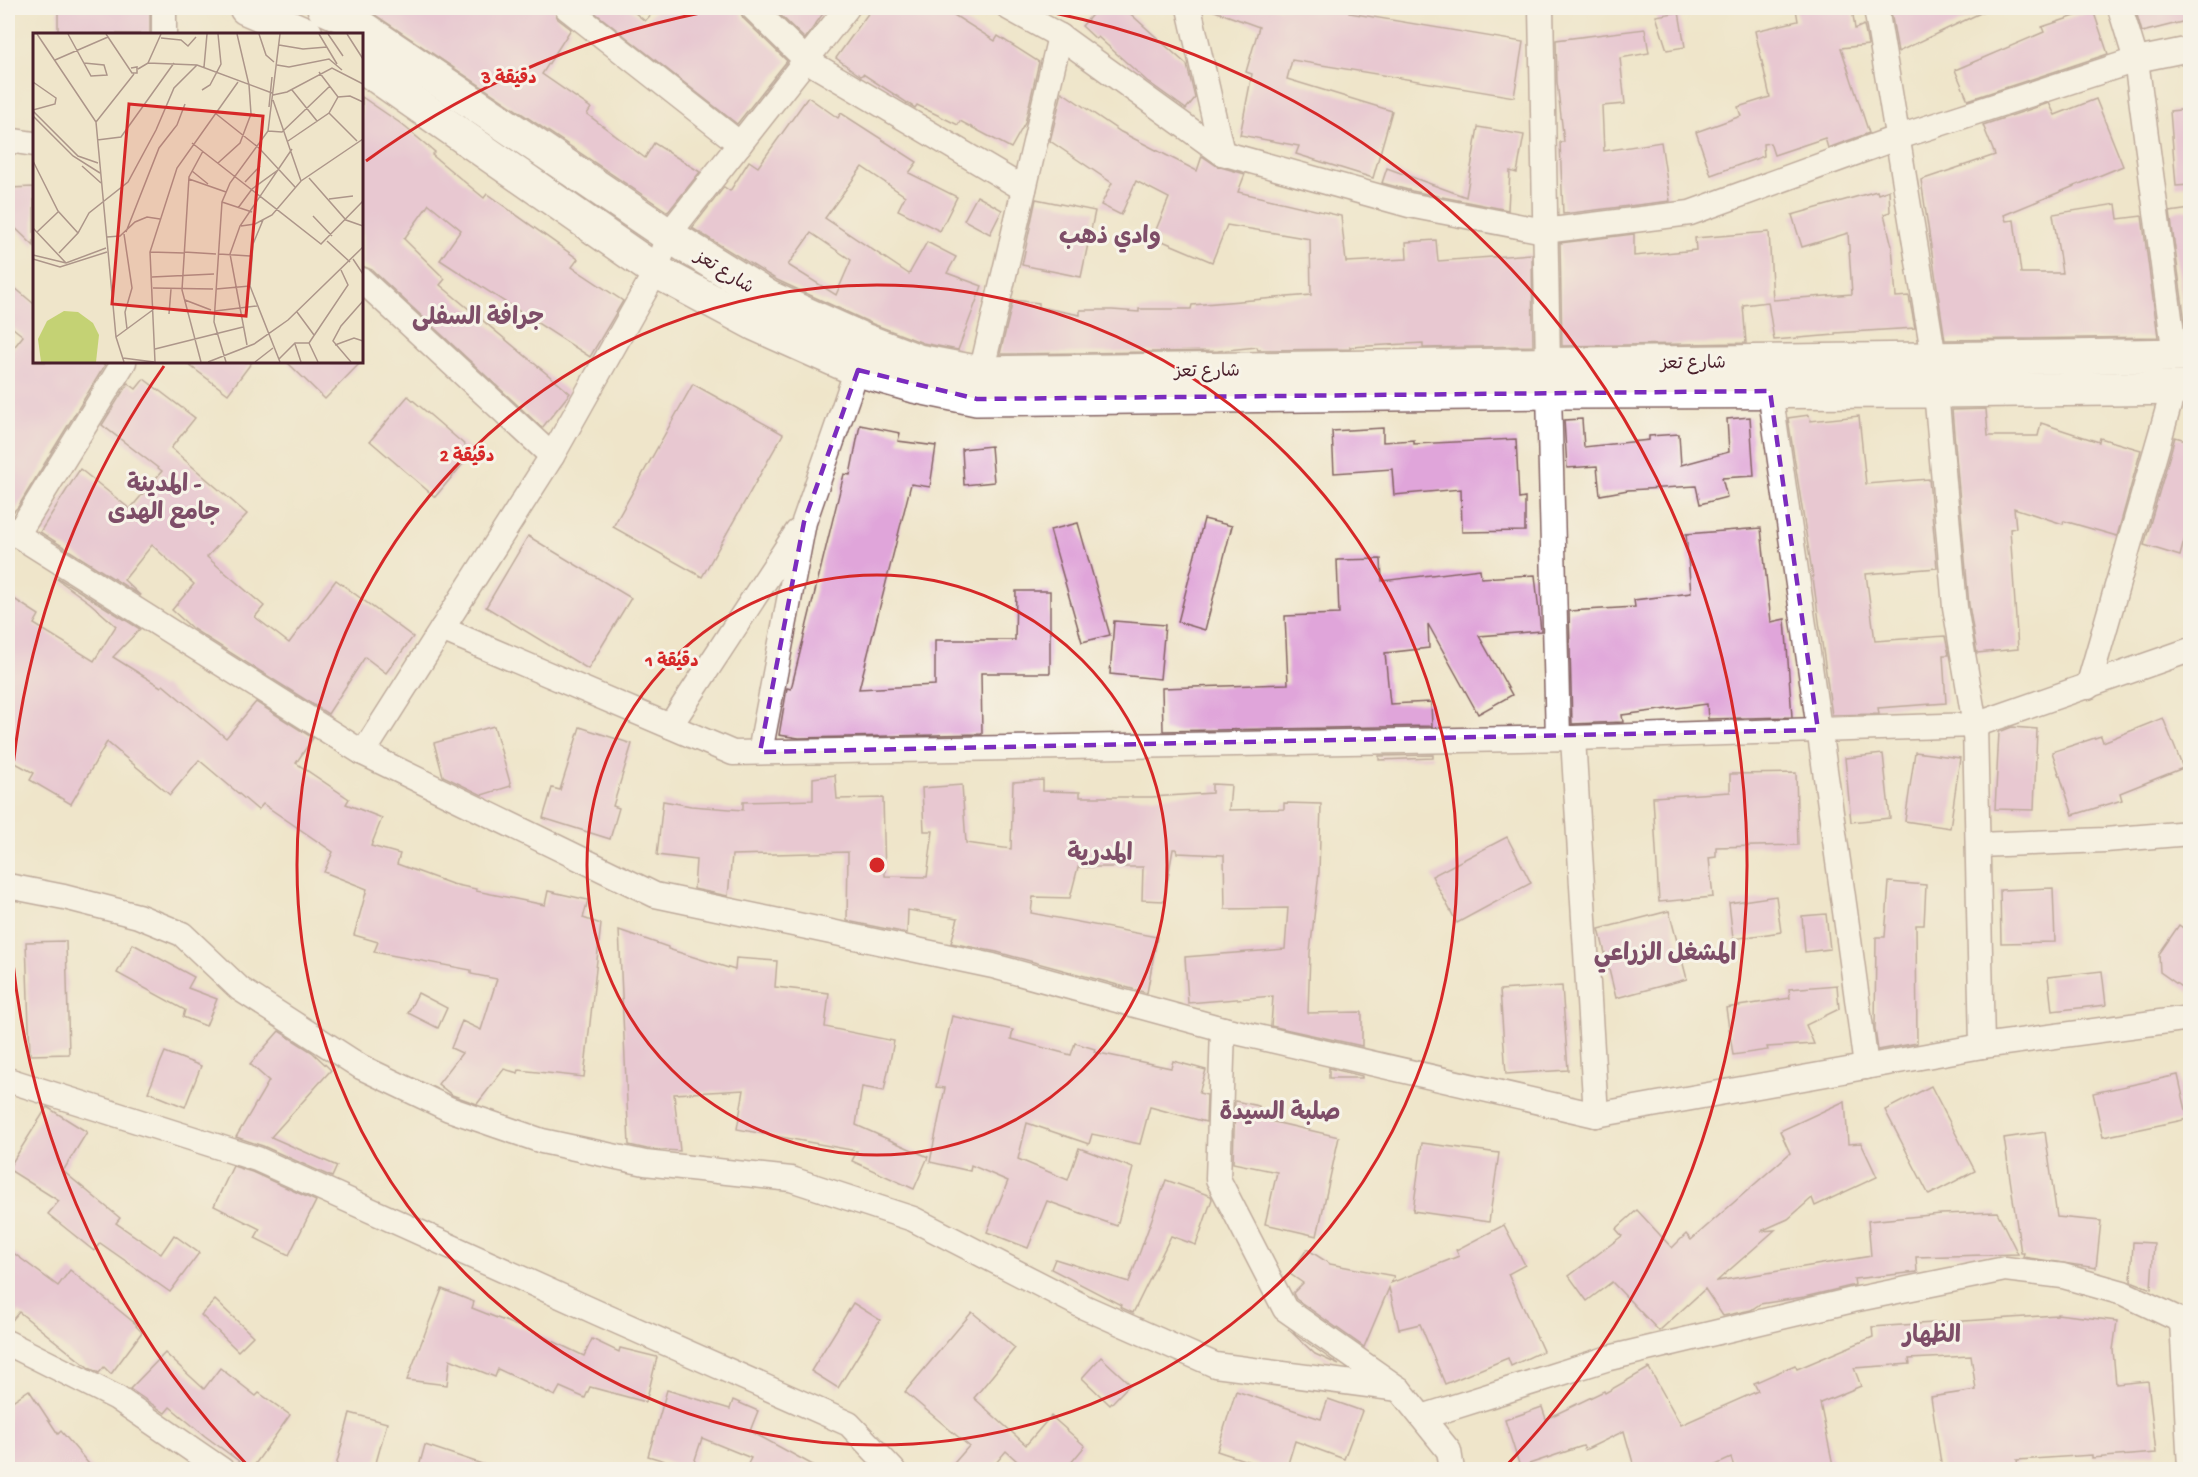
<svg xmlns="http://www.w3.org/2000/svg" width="2198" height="1477" viewBox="0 0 2198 1477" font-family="'Gochi Hand','Playpen Sans Arabic',sans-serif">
<rect width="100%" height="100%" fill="#f7f3e8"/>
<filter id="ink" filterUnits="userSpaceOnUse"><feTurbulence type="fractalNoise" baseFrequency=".0167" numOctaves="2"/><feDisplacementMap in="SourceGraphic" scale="12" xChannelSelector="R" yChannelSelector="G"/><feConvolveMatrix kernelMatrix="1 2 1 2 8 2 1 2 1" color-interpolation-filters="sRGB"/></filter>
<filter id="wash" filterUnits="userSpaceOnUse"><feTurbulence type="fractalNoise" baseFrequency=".008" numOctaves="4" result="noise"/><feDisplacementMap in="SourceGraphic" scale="24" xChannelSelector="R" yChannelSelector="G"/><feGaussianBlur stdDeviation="1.35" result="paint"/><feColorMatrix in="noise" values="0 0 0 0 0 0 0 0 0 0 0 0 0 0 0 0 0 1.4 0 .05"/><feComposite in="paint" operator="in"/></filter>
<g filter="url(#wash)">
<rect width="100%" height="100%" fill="#efe5ca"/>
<g id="blocks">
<g fill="#e0a5da" fill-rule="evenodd">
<rect x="58" y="8" width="92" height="26"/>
<path d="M365 8H553L558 19 571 29 542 74 591 108 587 114 645 158 654 143 700 172 668 212Z"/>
<path d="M589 8H629L645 21 657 8H739L743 18 787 61 737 124Z"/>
<path d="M773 8H827L805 39Z"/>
<path d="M872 8H943L995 41 998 36 1039 62 1025 123 1011 148 960 121 958 125 917 105 915 108 863 74 861 76 855 72 836 58Z"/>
<path d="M1098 8H1124L1187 65 1195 98 1186 109 1147 81 1098 37 1096 39 1082 26Z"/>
<path d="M1213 8H1350L1349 13 1523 42 1514 97 1292 60 1287 79 1392 111 1373 178 1296 154 1299 146 1240 135 1252 74 1246 72 1259 27 1212 10Z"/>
<path d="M1808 8H1852L1855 29 1864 25 1868 45 1841 48 1869 133 1828 148 1825 138 1774 155 1770 143 1763 144 1764 156 1711 175 1696 132 1741 116 1738 107 1770 97 1755 31 1798 21 1796 9Z"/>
<path d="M1902 8H1991L1898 52 1891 12Z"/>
<path d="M2135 8H2190V20L2142 32Z"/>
<path d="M2093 10 2108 54 1968 100 1955 70 2044 32 2042 27Z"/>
<path d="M1679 12 1685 47 1667 50 1656 16Z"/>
<path d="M1645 29 1649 53 1620 58 1625 104 1602 106 1604 151 1661 142 1670 201 1563 214 1560 142H1564L1557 82 1556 40Z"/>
<path d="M1062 92 1121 132 1197 171 1202 156 1217 166 1245 174 1238 192 1341 216 1346 262 1407 259 1406 242 1436 240 1438 261 1532 254 1533 346 1423 348V343L1350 347V349L1258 350 1257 347 1218 351 1000 354 1013 300 1039 303V307L1080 315V310H1112L1139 312V309H1191L1192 305 1311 295 1310 239 1227 225 1212 262 1153 237 1169 198 1136 181 1121 215 1101 205 1112 183 1050 141Z"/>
<path d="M362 97 400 123 435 152 432 155 484 198 487 194 578 259 572 267 623 301 590 357 440 260 461 230 429 204 404 239 445 279 440 285 570 393 542 428 372 270 362 266Z"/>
<path d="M808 97 838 118 841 113 917 162 909 173 957 197 940 231 898 210 905 196 862 167 825 218 909 274 927 242 956 257 947 273 982 286 958 350 923 343 873 324 777 280 692 228 724 187 730 191 749 161 758 167ZM811 233 851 260 836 295 788 265Z"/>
<path d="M2096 99 2123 166 2004 215 2006 221 2014 220 2021 273H2062L2053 214 2116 204 2118 219 2142 216 2158 337 1945 340 1921 180 1995 155 1983 125 2049 103 2055 115Z"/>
<path d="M2190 109V185L2176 186 2170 111Z"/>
<path d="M1478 127 1524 135 1517 173 1510 171 1508 210 1412 191 1382 183 1387 168 1466 197Z"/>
<path d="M34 187V246L8 221V188Z"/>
<path d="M1889 190 1890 212 1884 214 1892 246 1896 297 1909 296 1915 328 1835 333V335L1774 340 1768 302 1743 305 1746 343 1562 346 1560 243 1634 234V256L1696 250 1695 238 1769 232 1773 300 1852 294 1848 233 1802 247 1792 215 1877 191 1878 194Z"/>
<path d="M977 196 1002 210 990 234 964 220Z"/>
<path d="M1036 199 1095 211 1081 277 1022 265Z"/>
<path d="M2190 209V336H2187L2170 212Z"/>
<path d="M8 282 34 304V362H100L105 365 18 507 10 515H8V355L23 336 8 324Z"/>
<path d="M185 362H252L228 394Z"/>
<path d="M287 362H361L325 399Z"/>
<path d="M144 379 195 418 171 448 247 514 207 557 264 606 255 617 289 643 336 580 413 637 386 673 365 657 328 714 193 629 172 610 194 584 152 545 124 580 141 596 40 532 80 469 130 509 162 471 102 425 128 383 136 389Z"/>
<path d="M693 384 783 434 702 577 613 527Z"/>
<path d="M408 396 473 452 435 497 370 441Z"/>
<path d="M1986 409 1988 436H2038L2041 423 2099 442 2100 438 2141 450 2117 536 2064 521 2063 524 2014 508 2016 528 2010 529 2018 649 1977 653 1969 605 1952 410Z"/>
<path d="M1809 415 1810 421 1859 416 1866 484 1929 479 1937 568 1866 574 1875 641 1945 636 1949 655H1943L1946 703 1878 708 1879 714 1832 715 1813 578 1788 418Z"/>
<path d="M1750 417 1754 476 1722 478 1727 497 1700 504 1696 486 1628 490 1600 495 1597 466 1567 468 1564 420 1582 419 1584 447 1649 440V436L1679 434 1681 465 1729 452 1727 419Z"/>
<path d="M860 425 900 433 898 441 936 446 930 487 911 484 859 689 935 685V640H1015L1016 591H1050V673H981L982 734 799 738 779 735 787 688 791 689 844 474 850 475Z"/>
<path d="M1383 428V442L1414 440V444L1516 439 1519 499 1525 498V531L1462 532 1461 489 1394 495 1392 469 1334 473 1332 431Z"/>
<path d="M2175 437 2190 441V519L2180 556 2144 545Z"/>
<path d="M991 446 994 482 964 485 962 449Z"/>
<path d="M1204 519 1232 526 1205 630 1178 622Z"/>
<path d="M1078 523 1110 635 1082 642 1050 530Z"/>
<path d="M1761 528 1771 622 1785 619 1792 717 1708 719 1707 704 1622 715 1623 722 1572 724 1569 611 1635 607 1634 600 1691 593 1686 534Z"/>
<path d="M528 536 631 598 588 669 486 607Z"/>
<path d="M1381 559 1382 581 1480 569 1481 578 1535 575 1541 631 1479 636 1512 695 1478 714 1428 624 1429 648 1385 653 1390 704 1431 702 1432 726 1163 731 1162 688 1288 684 1285 616 1339 614 1337 560Z"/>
<path d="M58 578 140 629 113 657 161 687 163 685 226 738 256 702 313 738 296 763 349 799 346 804 382 818 371 846 400 854 397 864 452 884 476 889V891L545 905 548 891 588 900 583 918 601 924 584 1077 519 1070 518 1073 504 1069 477 1104 452 1095 438 1084 462 1053 451 1048 462 1021 481 1030 497 979 471 974V970L374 952 378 942 354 935 367 889 324 872 333 852 263 804 258 810 199 760 170 795 107 742 71 804 30 780 34 773 8 759V595L39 615 34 624 94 661 116 626 90 603 57 579Z"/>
<path d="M1114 621 1165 625 1160 679 1110 674Z"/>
<path d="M2163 718 2183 768 2120 793 2122 800 2073 815 2052 752 2101 736 2103 742Z"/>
<path d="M494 726 511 786 482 795 443 776 434 743Z"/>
<path d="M580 727 632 744 613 806 619 808 610 839 543 818 552 788 560 790Z"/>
<path d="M2012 727 2037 729 2034 810 1995 809 1999 732Z"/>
<path d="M1915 752 1960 758 1950 828 1905 821Z"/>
<path d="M1883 754 1890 818 1851 822 1845 758Z"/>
<path d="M1433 755V758L1379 760V756Z"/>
<path d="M1796 773 1798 845 1716 847V857L1709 858 1713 897 1659 902 1653 797 1730 792V774Z"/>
<path d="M835 775 837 799 883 798 885 876 927 877 933 831H924L922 788 962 785 966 843 1011 849 1013 782 1043 780V791L1080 792V797H1152L1212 793V784L1231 785 1229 810 1284 809V803L1321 804 1319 872 1310 953 1308 1013 1362 1012V1046L1271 1026 1273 996 1188 1003 1185 957 1285 949 1288 908 1225 909 1224 855 1177 853 1176 849H1173L1164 901 1142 900 1143 867H1078L1070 898 1033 897 1031 913 1157 937 1147 993 997 952 951 943 958 918 908 910 907 933 847 921 848 852 732 855 728 896 694 889 696 860 657 855 663 801 691 806 743 810V802L813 800V778Z"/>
<path d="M1507 837 1531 883 1457 923 1432 876Z"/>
<path d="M1889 882 1926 885 1924 925H1916L1917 1043 1878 1050 1875 1029 1876 937H1885Z"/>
<path d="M2053 888 2055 942 2001 943 2000 890Z"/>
<path d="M1776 896 1781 932 1733 939 1729 903Z"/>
<path d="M1669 911 1687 979 1616 998 1599 929Z"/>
<path d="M1826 914 1830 949 1805 952 1802 916Z"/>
<path d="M2179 925 2190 933V993L2160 972 2159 954Z"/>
<path d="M619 930 668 947V949L735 970 736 958 777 961 775 987 829 993 825 1027 894 1041 884 1091 862 1087 856 1125 928 1157 914 1189 852 1161 857 1151 737 1129 744 1090 674 1094 680 1151 647 1149 629 1145Z"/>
<path d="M66 941 69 1054 30 1055 26 942Z"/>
<path d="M133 944 194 977 188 988 217 999 206 1026 183 1017 185 1010 117 973Z"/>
<path d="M2102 971 2106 1005 2052 1011 2048 977Z"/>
<path d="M1837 985 1839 1009 1806 1025 1814 1044 1767 1047 1768 1050 1733 1055 1726 1008 1790 998 1789 989Z"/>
<path d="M1562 986 1568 1070 1506 1074 1500 990Z"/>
<path d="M418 993 447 1008 438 1028 408 1013Z"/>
<path d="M952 1016 1013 1030 1011 1039 1071 1055 1075 1043 1095 1049 1094 1052 1171 1068 1173 1061 1206 1070 1199 1093 1207 1095 1206 1122 1150 1107 1140 1144 1092 1134 1089 1144 1027 1123 1018 1159 1068 1180 1079 1148 1133 1168 1117 1226 1047 1201 1028 1248 987 1232 1008 1181 971 1165 970 1171 930 1162 945 1088 936 1087Z"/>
<path d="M279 1031 312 1052 331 1070 271 1137 337 1166 332 1177 263 1146 236 1137 269 1081 250 1064Z"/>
<path d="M165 1052 201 1066 185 1107 148 1092Z"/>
<path d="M1329 1068 1362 1076V1078H1329Z"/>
<path d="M2178 1075 2188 1119 2103 1137 2093 1093Z"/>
<path d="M1931 1086 1975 1171 1929 1195 1885 1110Z"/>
<path d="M1235 1101 1259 1106 1257 1118 1339 1137 1317 1236 1265 1224 1277 1172 1233 1163Z"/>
<path d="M1845 1101 1848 1144 1861 1143 1877 1177 1815 1206 1812 1198 1788 1219 1761 1231 1775 1230 1717 1281 1871 1256 1868 1221 1941 1214 1997 1212 2018 1254 1916 1257 1917 1272 1854 1279 1855 1285 1804 1297 1760 1304 1751 1310 1723 1316 1705 1289 1659 1331 1612 1282 1587 1301 1569 1276 1622 1236 1616 1229 1637 1210 1672 1248 1686 1234 1691 1240 1790 1153 1780 1131Z"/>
<path d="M47 1107 87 1132 63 1171 120 1218 116 1223 161 1254 174 1235 199 1253 170 1292 100 1243 94 1251 48 1214 59 1201 8 1169Z"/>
<path d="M2045 1132 2057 1217 2101 1221 2096 1268 2023 1257 2024 1253H2021L2004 1138Z"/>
<path d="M1422 1143 1499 1153 1489 1222 1413 1211Z"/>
<path d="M233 1166 252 1172 316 1201 289 1255 255 1238 260 1229 214 1206Z"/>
<path d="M1166 1180 1211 1196 1212 1199 1196 1245 1171 1236 1133 1313 1120 1307 1121 1305 1051 1269 1055 1259 1129 1282Z"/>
<path d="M1504 1225 1525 1265 1508 1274 1543 1351 1511 1366 1508 1358 1445 1384 1420 1324 1399 1329 1389 1288 1364 1347 1296 1299 1293 1293 1303 1283 1290 1274 1307 1249 1330 1264 1394 1276 1391 1283 1459 1256 1456 1250Z"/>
<path d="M2133 1242 2154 1243 2151 1289 2131 1281Z"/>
<path d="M8 1249 58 1286 70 1270 137 1325 136 1326 142 1332 111 1374 104 1367 99 1373 89 1368 19 1312 8 1325Z"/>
<path d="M442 1289 474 1302 472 1308 540 1335 584 1356 592 1339 619 1352 620 1348 657 1357 646 1402 590 1387 585 1398 560 1387 555 1396 498 1369 495 1377 450 1359 447 1385 407 1380Z"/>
<path d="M215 1300 253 1336 238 1351 201 1315Z"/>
<path d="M853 1303 880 1320 838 1388 811 1371Z"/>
<path d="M972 1312 1015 1348 974 1398 1026 1445 1051 1416 1085 1446 1065 1470H1027L1006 1451 990 1470H948L969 1446 905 1392Z"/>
<path d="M2057 1314 2117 1321 2113 1350 2116 1384 2148 1381 2156 1453 2092 1458V1455L2017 1460 2018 1467 1998 1470H1942L1931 1397 1976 1390 1971 1356 1909 1359 1910 1364 1854 1368 1861 1386 1820 1403 1834 1470H1735L1731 1458 1705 1470H1635L1624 1431 1585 1450 1583 1446 1520 1467 1505 1420 1542 1407 1546 1419 1604 1391 1605 1393 1649 1368 1681 1425 1758 1391 1754 1383 1795 1365 1797 1369 1873 1337 1872 1327 2057 1315Z"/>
<path d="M1288 1329 1339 1365 1315 1354Z"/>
<path d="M165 1353 204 1389 220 1368 256 1396 259 1393 290 1415 251 1470 205 1436 170 1407 165 1413 130 1389Z"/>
<path d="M1101 1357 1130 1384 1110 1405 1082 1378Z"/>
<path d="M29 1390 58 1434 61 1431 94 1470H8V1404Z"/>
<path d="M667 1390 730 1409 733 1400 758 1411 750 1431 822 1470H745L751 1458 702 1438 692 1469 648 1456Z"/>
<path d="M1236 1391 1321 1419 1328 1399 1362 1411 1344 1459 1295 1441 1286 1470H1274L1217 1451Z"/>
<path d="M350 1413 387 1423 374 1470H335Z"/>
<path d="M425 1445 488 1466 487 1470H418Z"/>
</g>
</g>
</g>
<g filter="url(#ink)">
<use href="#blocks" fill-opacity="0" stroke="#846463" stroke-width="1.5"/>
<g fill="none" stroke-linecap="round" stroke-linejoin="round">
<defs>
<g id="street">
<path d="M567 8 740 144"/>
<path d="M753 8 806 60 1024 189"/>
<path d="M1009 8 1060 36 1222 153 1409 205 1544 231 1690 213 1899 137 2136 60 2190 49"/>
<path d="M1189 8 1222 153"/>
<path d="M1541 8 1548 364"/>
<path d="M1876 8 1934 358"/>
<path d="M2120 8 2136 60 2175 356"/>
<path d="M164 34V8"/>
<path d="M8 140 34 144"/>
<path d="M362 280 552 456"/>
<path d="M981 373 1060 36"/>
<path d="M1770 391C1802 617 1837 841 1866 1067"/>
<path d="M1936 391 1955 607 1975 725 1982 1046"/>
<path d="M1549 392 1558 738"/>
<path d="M8 529 363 753 655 895 993 966 1223 1029 1596 1115 1982 1046 2190 1018"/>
<path d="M17 535 124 362"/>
<path d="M442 629 733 753 1573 738 1975 725 2190 650"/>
<path d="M2088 687 2174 388"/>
<path d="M670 726 797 532"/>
<path d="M1573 738 1596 1115"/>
<path d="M760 752 804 522 862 355"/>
<path d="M363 753 552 456 656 271 668 235 847 8"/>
<path d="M1978 845 2105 840 2190 833"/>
<path d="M8 886 64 897 138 916 182 934 240 989 361 1067 449 1109 542 1141 645 1163 791 1179 913 1219 1084 1307 1215 1365 1399 1389"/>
<path d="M1223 1029 1218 1179 1285 1309 1399 1389 1449 1451 1452 1470"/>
<path d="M8 1080 257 1159 598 1313 849 1424 893 1470"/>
<path d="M2182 1321 2190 1467"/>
<path d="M8 1343 117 1398 222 1470"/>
<path d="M1422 1417 1609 1358 1853 1300 2005 1269 2063 1276 2123 1293 2182 1321 2190 1322"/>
</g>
<g id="primary">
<path d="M246 8 306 34"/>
<path d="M324 8 349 19 668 235 768 297 866 341 918 361 981 373 2190 355"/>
<path d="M362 66 656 271 755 324 858 370 914 386 977 399 1549 392 1936 391 2190 388"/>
</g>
</defs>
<use href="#street" stroke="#846463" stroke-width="27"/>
<use href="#primary" stroke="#846463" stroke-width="36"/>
<use href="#street" stroke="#fff" stroke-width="24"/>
<use href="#primary" stroke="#fff" stroke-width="33"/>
</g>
</g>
<path d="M0 0H2198V1477H0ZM858 370 977 399 1770 391 1818 730 760 752 804 522Z" fill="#efe5ca" fill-opacity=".55" fill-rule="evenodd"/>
<path fill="none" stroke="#7b2cbf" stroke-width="4.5" stroke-dasharray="12 8" stroke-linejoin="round" d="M858 370 977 399 1770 391 1818 730 760 752 804 522Z"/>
<g fill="none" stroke="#d62828" stroke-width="3">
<circle cx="877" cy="865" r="290"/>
<circle cx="877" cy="865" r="580"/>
<path d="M251 1469A870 870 0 0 1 8 895M8 835A870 870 0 0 1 164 366M366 161A870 870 0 0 1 726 8M1028 8A870 870 0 0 1 1503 1469"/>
</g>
<g text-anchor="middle" stroke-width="6" stroke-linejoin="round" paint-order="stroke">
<g font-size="18" fill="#4a1f2b" stroke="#f7f3e8">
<text transform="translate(725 271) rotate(32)" y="6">شارع تعز</text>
<text transform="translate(1693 362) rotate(-1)" y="6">شارع تعز</text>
<text transform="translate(1207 370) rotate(-1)" y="6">شارع تعز</text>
</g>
<g font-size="24" font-weight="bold" fill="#7e4e68" stroke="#f7f3e8">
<text x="1110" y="243">وادي ذهب</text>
<text x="478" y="324">جرافة السفلى</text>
<text x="164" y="491">المدينة -<tspan x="164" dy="28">جامع الهدى</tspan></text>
<text x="1100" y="860">المدرية</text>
<text x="1665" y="960">المشغل الزراعي</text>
<text x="1280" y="1119">صلبة السيدة</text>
<text x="1932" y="1342">الظهار</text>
</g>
</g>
<g transform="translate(33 33)">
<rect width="330" height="330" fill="#efe5ca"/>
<path d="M31 278 45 279 60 290 66 302 63 329H8L5 306 14 288Z" fill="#c4d274"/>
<path fill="none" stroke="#ad968a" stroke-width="1.5" d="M4 1 63 89M35 1 58 43 74 42 71 32 51 30M73 1 99 40H104V34L98 35M226 1 233 22 241 29M286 1 304 31M295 1 310 23M314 1 330 26M128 5 148 7 155 13 163 4M246 12 270 16 294 14M22 27 75 4M115 30 128 1M244 32 256 34 296 26 309 37M171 34 174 1M105 36 115 30 164 32 239 60M286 39 305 64M0 49 23 65 22 71 0 77M169 57 177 52 188 31 185 1M259 57 284 88M240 62 254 59 299 35 330 51M240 67 268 148M236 74 239 44M0 78 45 123 65 130M182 80 226 115 262 154M296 80 324 108M0 83 40 123 67 140M235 98 249 99 297 53M64 107 88 104 141 30M255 108 296 80 305 64 317 63 330 69M159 110 288 211 330 168M0 128 25 178 45 200M185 130 207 110 218 81 216 52 204 1M49 133 68 150M159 138 175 151M276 145 313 187 330 193M156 146 193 159M212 149 227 133M296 166 320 163M189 169 219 179M205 175 219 156 245 137M280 183 299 203M230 187 220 211 217 253 247 329M208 193 222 191 239 182 268 148 330 106M0 195 33 230M4 199 25 179M93 199 126 115 144 92 152 71M91 201 99 255 92 279 94 296M74 204 87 203 102 189 114 184 127 186M294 208 317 229M117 219 151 220M151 219 183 221M26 220 45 200 56 180 95 149 123 97 141 55 164 32M186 221 217 223M0 222 33 230 73 215M0 226 27 234 74 219M320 226 330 241M119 244 181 241M120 255 180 256M183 256 217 253M152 267 178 277M182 278 224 273M264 279 281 302M136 281 138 256M83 304 121 276M276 310 315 252 308 237M276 310 285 329M262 311 268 329M214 312 197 221 207 193 259 116M302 312 321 305 330 308M122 316 210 294M90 325 121 329M246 326 262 310H276M91 329 83 304 63 89 101 41M122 329 117 219 144 135 205 49M168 329 149 257 156 144 170 118M175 329 221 311 255 287 330 214M193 329 181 289 189 169 197 150 235 98 247 1M222 329 240 315M318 329 300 308 308 293 330 268"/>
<path fill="#d62828" fill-opacity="0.15" stroke="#d62828" stroke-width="3" d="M96 71 230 83 213 283 79 271Z"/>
<rect width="330" height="330" fill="none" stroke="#4a1f2b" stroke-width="3"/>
</g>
<circle cx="877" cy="865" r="9" fill="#d62828" stroke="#f7f3e8" stroke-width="3"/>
<g font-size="18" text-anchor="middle" font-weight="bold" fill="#d62828" stroke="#f7f3e8" stroke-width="6" stroke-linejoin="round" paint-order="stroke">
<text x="509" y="83">3 دقيقة</text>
<text x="467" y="461">2 دقيقة</text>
<text x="672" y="666">1 دقيقة</text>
</g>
<rect width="2198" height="1477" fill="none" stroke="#f7f3e8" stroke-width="30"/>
</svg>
